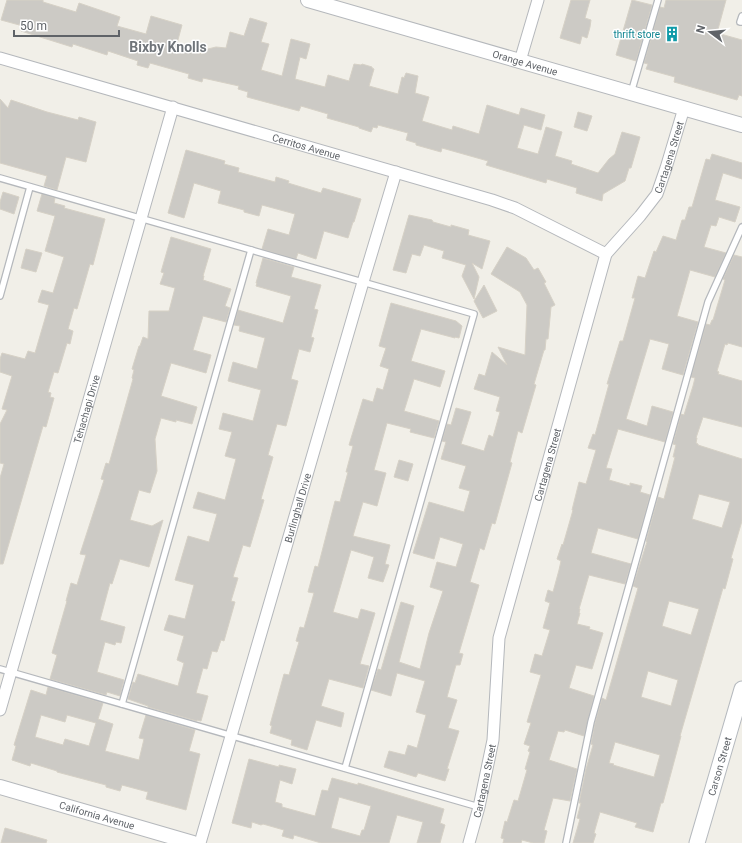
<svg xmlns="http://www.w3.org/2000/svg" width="742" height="843" viewBox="0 0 742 843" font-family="Roboto,sans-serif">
<rect width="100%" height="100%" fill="#f1efe8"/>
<g fill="#cccac5" stroke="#d6d1c6" fill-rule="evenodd">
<path d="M7 0H43V2L76 12 79 3 120 17 117 26 146 34 151 16 182 25 176 47 202 54 208 49 216 47 226 48 230 32 244 36 250 18 267 23 261 42 269 44 261 70 282 76 291 39 310 44 306 59 300 57 295 79 325 87 328 75 349 81 354 64 361 65 362 64 372 67V68L374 69 369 86 398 94 402 77 404 78 406 73 418 76 415 93 429 97 422 121 452 130 453 126 479 134 487 105 519 115 521 108 545 115 541 130 524 125 517 148 538 154 546 127 562 132 555 156 572 161 571 164 598 173 609 159 615 154 622 132 640 137 631 168H629L625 181 603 194 602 201 576 193 577 188 547 179 546 183 486 165 488 161 442 148 441 152 416 145V143L406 140 408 133 378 125 377 128 373 127 371 132 359 128V127L327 118 328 114 301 106 299 111 247 97 248 92 238 89 239 86 203 78 202 82 188 78 189 74 150 63 148 68 137 65 138 61 108 51 107 55 73 44 72 47 21 31 23 26 1 20Z"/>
<path d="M571 0H590L585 18 591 20 590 27 587 38 582 36 580 44 560 38Z"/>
<path d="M632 0 652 5 636 61 616 55Z"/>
<path d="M666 0H726L717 33 742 40V96L739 95 737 100 674 82 675 77 646 69 648 64 644 63 660 7 664 8Z"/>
<path d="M0 99 8 108 11 100 47 112 78 120 79 117 96 122 86 162 66 157 57 190 44 186 47 176 0 163Z"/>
<path d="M578 112 592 116 587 131 574 127Z"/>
<path d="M186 150 225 161 224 164 239 168 238 172 275 182 276 177 289 181 288 183 321 193 323 188 361 199 354 222H353L348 238 324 231 316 259 298 253 296 259 265 250 262 249 268 229 289 235 295 214 262 205 259 216 244 212V210L218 203 221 191 194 183 184 218 168 213Z"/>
<path d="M712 154 742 163V179L723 173 715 200 740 207 735 222 719 217 716 226 711 225 704 247 726 253 715 277 690 270 677 316 698 322 683 375 662 369 669 344 650 339 626 419 647 426 652 406 673 412 665 442 618 429 606 468 612 469 609 480 630 486V483L642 486 640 492 650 495 638 539 598 528 591 553 631 564 625 584 589 575 579 609H580L579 613H580L577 624 590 627 589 629 603 633 592 669 576 665 569 688 594 696 584 736 565 730 564 732 558 731 549 760 577 769 570 801 553 798 544 830 547 831 544 843H533L522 840 521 843H503L504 839 501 838 505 821 507 822 514 800 518 801 527 770 525 769 530 752 528 751 530 746 524 744 531 723 527 722 541 675 530 672 535 654 542 656 550 630 543 628 550 603 545 601 548 590 553 592 559 570 561 561 557 559 562 544 563 545 573 510H572L579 482 586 484 596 450 588 448 593 434 595 435 603 406 609 384H607L620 341H623L635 298H632L638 276 645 278 654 251 656 252 663 236 676 240 682 220H685L689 207H692L706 159 710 160Z"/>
<path d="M3 192 19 197 14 214 0 209V202Z"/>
<path d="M42 194 55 198 54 203 65 206 64 208 105 219 93 265 90 264 77 309 74 308 68 329 73 331 70 344 67 343 58 373 54 372 48 392 51 393 50 397 54 398 46 427 43 426 3 564H0V478L4 464 0 463V424L7 410 2 409 12 376 0 372V359L2 353 25 359 28 351 35 353 49 305 38 302 42 290 53 293 64 257 45 251 55 216 37 211Z"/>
<path d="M409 215 432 220 433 222 451 227V225L469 230 468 235 490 241 482 269 472 263 479 277 474 299 462 276 466 265 442 258 444 251 424 245 420 256 412 254 406 273 393 270Z"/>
<path d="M171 237 211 249 203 276H204L203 280 231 289 225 306 230 308 226 322 203 316 193 350 211 355 206 373 171 363 161 396 197 407 192 424 176 420V422L161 418 155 439 157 471 150 493 139 490 130 520 152 526 163 520 149 567 120 559 112 584 110 583 100 620 125 627 121 643 116 642 115 645 105 642 97 672 124 680 120 696 107 692 106 695 50 679 57 655 52 653 67 601H66L71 583 77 585 86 555 80 554 104 480 101 479 106 463 109 464 133 379 132 378 134 370 132 369 139 346H140L143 337 148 339 149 311H169L175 288 160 284 164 273 161 272Z"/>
<path d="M507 247 526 258 534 270 538 268 546 282 544 283 555 305 551 307 548 339H546L545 350H544L534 384 536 385 522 433 518 431 510 462 512 463 495 524 492 523 484 550 480 548 470 582 479 585 459 653 463 654 460 665H456L447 697 457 700 448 728 459 731 447 769H449L445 781 418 773 416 777 384 767 389 751 405 755 408 745 417 748 426 715 416 712 425 681 397 673 391 696 371 690 378 669 381 670 401 602 414 606 399 662 420 669 429 633 443 591 430 587 437 562 456 567 463 544 440 537 434 559 413 553 429 502 464 512 470 491 459 488 466 466 441 459 446 442 442 441 447 424 451 425 456 408 471 412 461 444 484 451 489 435 493 437 500 412 496 411 500 397 474 389 479 374 485 376 492 352 507 365 498 347 525 355 527 305 520 292 491 274Z"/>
<path d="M26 249 42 253 36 272 21 268Z"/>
<path d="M734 255 742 257V347L728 343 727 345 725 344 717 371 719 372 718 374 742 381V427L703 417 696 438H697L696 443 698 444V445L742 459V521L731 558 733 559 725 589 723 588 680 736H681L663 803H661L653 832 635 827 637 823 600 812 594 833 596 834 593 843H573L580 819 577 818 581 803H579L586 769 593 745 591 744 595 723 602 698 606 700 638 588 633 586 647 542 646 541 658 497 664 499 675 457H673L676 445 673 444 681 414 684 415 693 386 695 378 691 377 706 324 710 325 712 320H713L725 280 723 279ZM699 494 730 502 722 528 692 519ZM669 601 699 609 691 635 662 626ZM648 671 678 680 671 706 641 697ZM615 742 660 755 654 777 613 765 614 764 609 763Z"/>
<path d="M263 258 294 267 291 277 321 285 314 309 318 310 311 337 314 338 310 352 299 349 291 379 298 381 286 426 277 424 268 455 273 457 261 499 264 500 250 547 243 545 233 577 238 578 231 601 235 602 224 641 221 640 217 652 212 651 207 669 203 668 196 693 208 696 201 721 197 720V721L148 707V706L128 699 133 682 135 683 138 674 178 686 184 663 177 660 184 636 164 630 169 615 185 619 194 585 175 580 188 536 209 542 217 514 193 508 198 492 225 500 236 459 225 456 232 432 219 429 223 413 253 421 261 390 228 381 233 362 257 369 265 338 239 331 240 326 234 325 238 310 283 323 291 296 256 286 257 283H256Z"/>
<path d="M484 285 497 311 483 318 474 301Z"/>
<path d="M391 303 456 321 462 326 459 338 455 337V338L421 329 411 361 445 371 440 387 414 379 404 411 439 421 434 438 410 432 411 429 387 423 374 470 386 473 377 506 363 502 353 536 390 545 385 564 389 565 383 582 368 578 374 557 351 550 333 612 358 619 361 609 375 613 360 664 369 666 363 688 329 679 321 706 344 713 341 727 316 720 307 750 291 745 292 740 270 733 272 726 270 725 284 674 289 675 299 642 296 641 300 627 304 628 314 593 308 592 315 566 318 567 335 501 340 502 348 472H346L353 446 349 445 363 399 373 402 377 388 383 390 389 369 380 366 386 348 379 346Z"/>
<path d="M399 460 413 464 408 481 394 477Z"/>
<path d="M48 687 103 703 98 719 113 724 105 751 139 760 144 739 139 738 146 715 195 730 189 751 200 754 186 810 146 799 148 792 122 785 120 791 106 787V785L57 772V771L31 763 30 766 12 760 16 746 14 745 31 690 46 695ZM41 715 65 722 67 715 96 723 89 746 65 739 63 745 35 737Z"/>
<path d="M249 759 279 767V765L296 769 292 784 280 780 275 802 282 804V807L315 816 322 790 328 791 332 778 358 785V783L444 809 440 823 445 825 440 843H417L423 822 397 815 389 843H321L294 835 293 839 282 836 284 830 263 824 261 825 252 822 251 828 232 823ZM339 797 371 806 364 830H362L360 836 331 828Z"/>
<path d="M5 828 47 840 46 843H1Z"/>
</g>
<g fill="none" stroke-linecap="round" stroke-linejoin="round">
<defs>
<g id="service">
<path d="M742 16 740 22H742"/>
<path d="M631 93 658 0"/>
<path d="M0 178 474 314 345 768"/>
<path d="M0 296 30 187"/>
<path d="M0 669 479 807"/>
<path d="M122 704 251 250"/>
<path d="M566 843 591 722 708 302 742 227"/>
</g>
<g id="minor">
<path id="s1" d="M0 58 492 200 515 208 606 254"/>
<path d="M520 61 538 0"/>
<path id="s2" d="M0 710 173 107"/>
<path id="s3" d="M200 843 363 282 396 172"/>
<path id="s4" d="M469 843 479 807 493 740 499 638 606 254 640 216 657 194 666 168 684 108"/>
</g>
<g id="tertiary">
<path id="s5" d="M308 0 742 125"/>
<path id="s6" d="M0 787 193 843"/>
</g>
<g id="secondary">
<path id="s7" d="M697 843 742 689"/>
</g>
</defs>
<use href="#service" stroke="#b5b8bc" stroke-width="8"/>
<use href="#minor" stroke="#b5b8bc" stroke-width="13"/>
<use href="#tertiary" stroke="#b5b8bc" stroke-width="16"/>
<use href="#secondary" stroke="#b6babf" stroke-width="17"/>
<use href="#service" stroke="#fff" stroke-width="5.5"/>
<use href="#minor" stroke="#fff" stroke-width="11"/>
<use href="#tertiary" stroke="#fff" stroke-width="14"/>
<use href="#secondary" stroke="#fff" stroke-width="15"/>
</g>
<defs>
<symbol id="building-bare" viewBox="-9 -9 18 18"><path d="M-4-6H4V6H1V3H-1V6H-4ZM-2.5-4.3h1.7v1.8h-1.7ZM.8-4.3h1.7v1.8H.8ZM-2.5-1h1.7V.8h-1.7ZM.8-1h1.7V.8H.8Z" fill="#0f9aa8" stroke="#fff" stroke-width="2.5" paint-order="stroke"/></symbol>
</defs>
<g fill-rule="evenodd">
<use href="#building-bare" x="661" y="23" width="22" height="22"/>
</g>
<g text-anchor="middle" stroke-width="3" stroke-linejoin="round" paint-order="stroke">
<g font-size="10" fill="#0d838f" stroke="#fff" text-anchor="end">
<text x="660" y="38">thrift store</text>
</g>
<g font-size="10" fill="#5f6368" stroke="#fff">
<text dy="4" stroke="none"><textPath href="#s5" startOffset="226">Orange Avenue</textPath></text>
<text dy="4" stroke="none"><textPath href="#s1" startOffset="319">Cerritos Avenue</textPath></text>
<text dy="4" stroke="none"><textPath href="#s4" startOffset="724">Cartagena Street</textPath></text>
<text dy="4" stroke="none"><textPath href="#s2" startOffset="313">Tehachapi Drive</textPath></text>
<text dy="4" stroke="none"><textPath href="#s4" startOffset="388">Cartagena Street</textPath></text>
<text dy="4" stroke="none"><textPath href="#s3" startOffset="349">Burlinghall Drive</textPath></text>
<text dy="4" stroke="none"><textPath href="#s7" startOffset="80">Carson Street</textPath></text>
<text dy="4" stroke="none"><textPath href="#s4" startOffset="64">Cartagena Street</textPath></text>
<text dy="4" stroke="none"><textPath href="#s6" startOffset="101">California Avenue</textPath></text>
</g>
<g font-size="14" font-weight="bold" fill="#70757a" stroke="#fff">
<text x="168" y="52">Bixby Knolls</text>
</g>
</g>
<g transform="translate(710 32) rotate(286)" stroke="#ffffff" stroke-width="3" paint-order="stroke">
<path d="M0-3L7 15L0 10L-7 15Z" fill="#5f6368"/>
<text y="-6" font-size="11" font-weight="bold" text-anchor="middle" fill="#5f6368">N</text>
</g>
<path d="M14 30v6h105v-6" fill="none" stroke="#5f6368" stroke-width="2"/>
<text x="20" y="30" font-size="12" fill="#5f6368" stroke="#ffffff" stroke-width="3" paint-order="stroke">50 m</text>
</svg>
